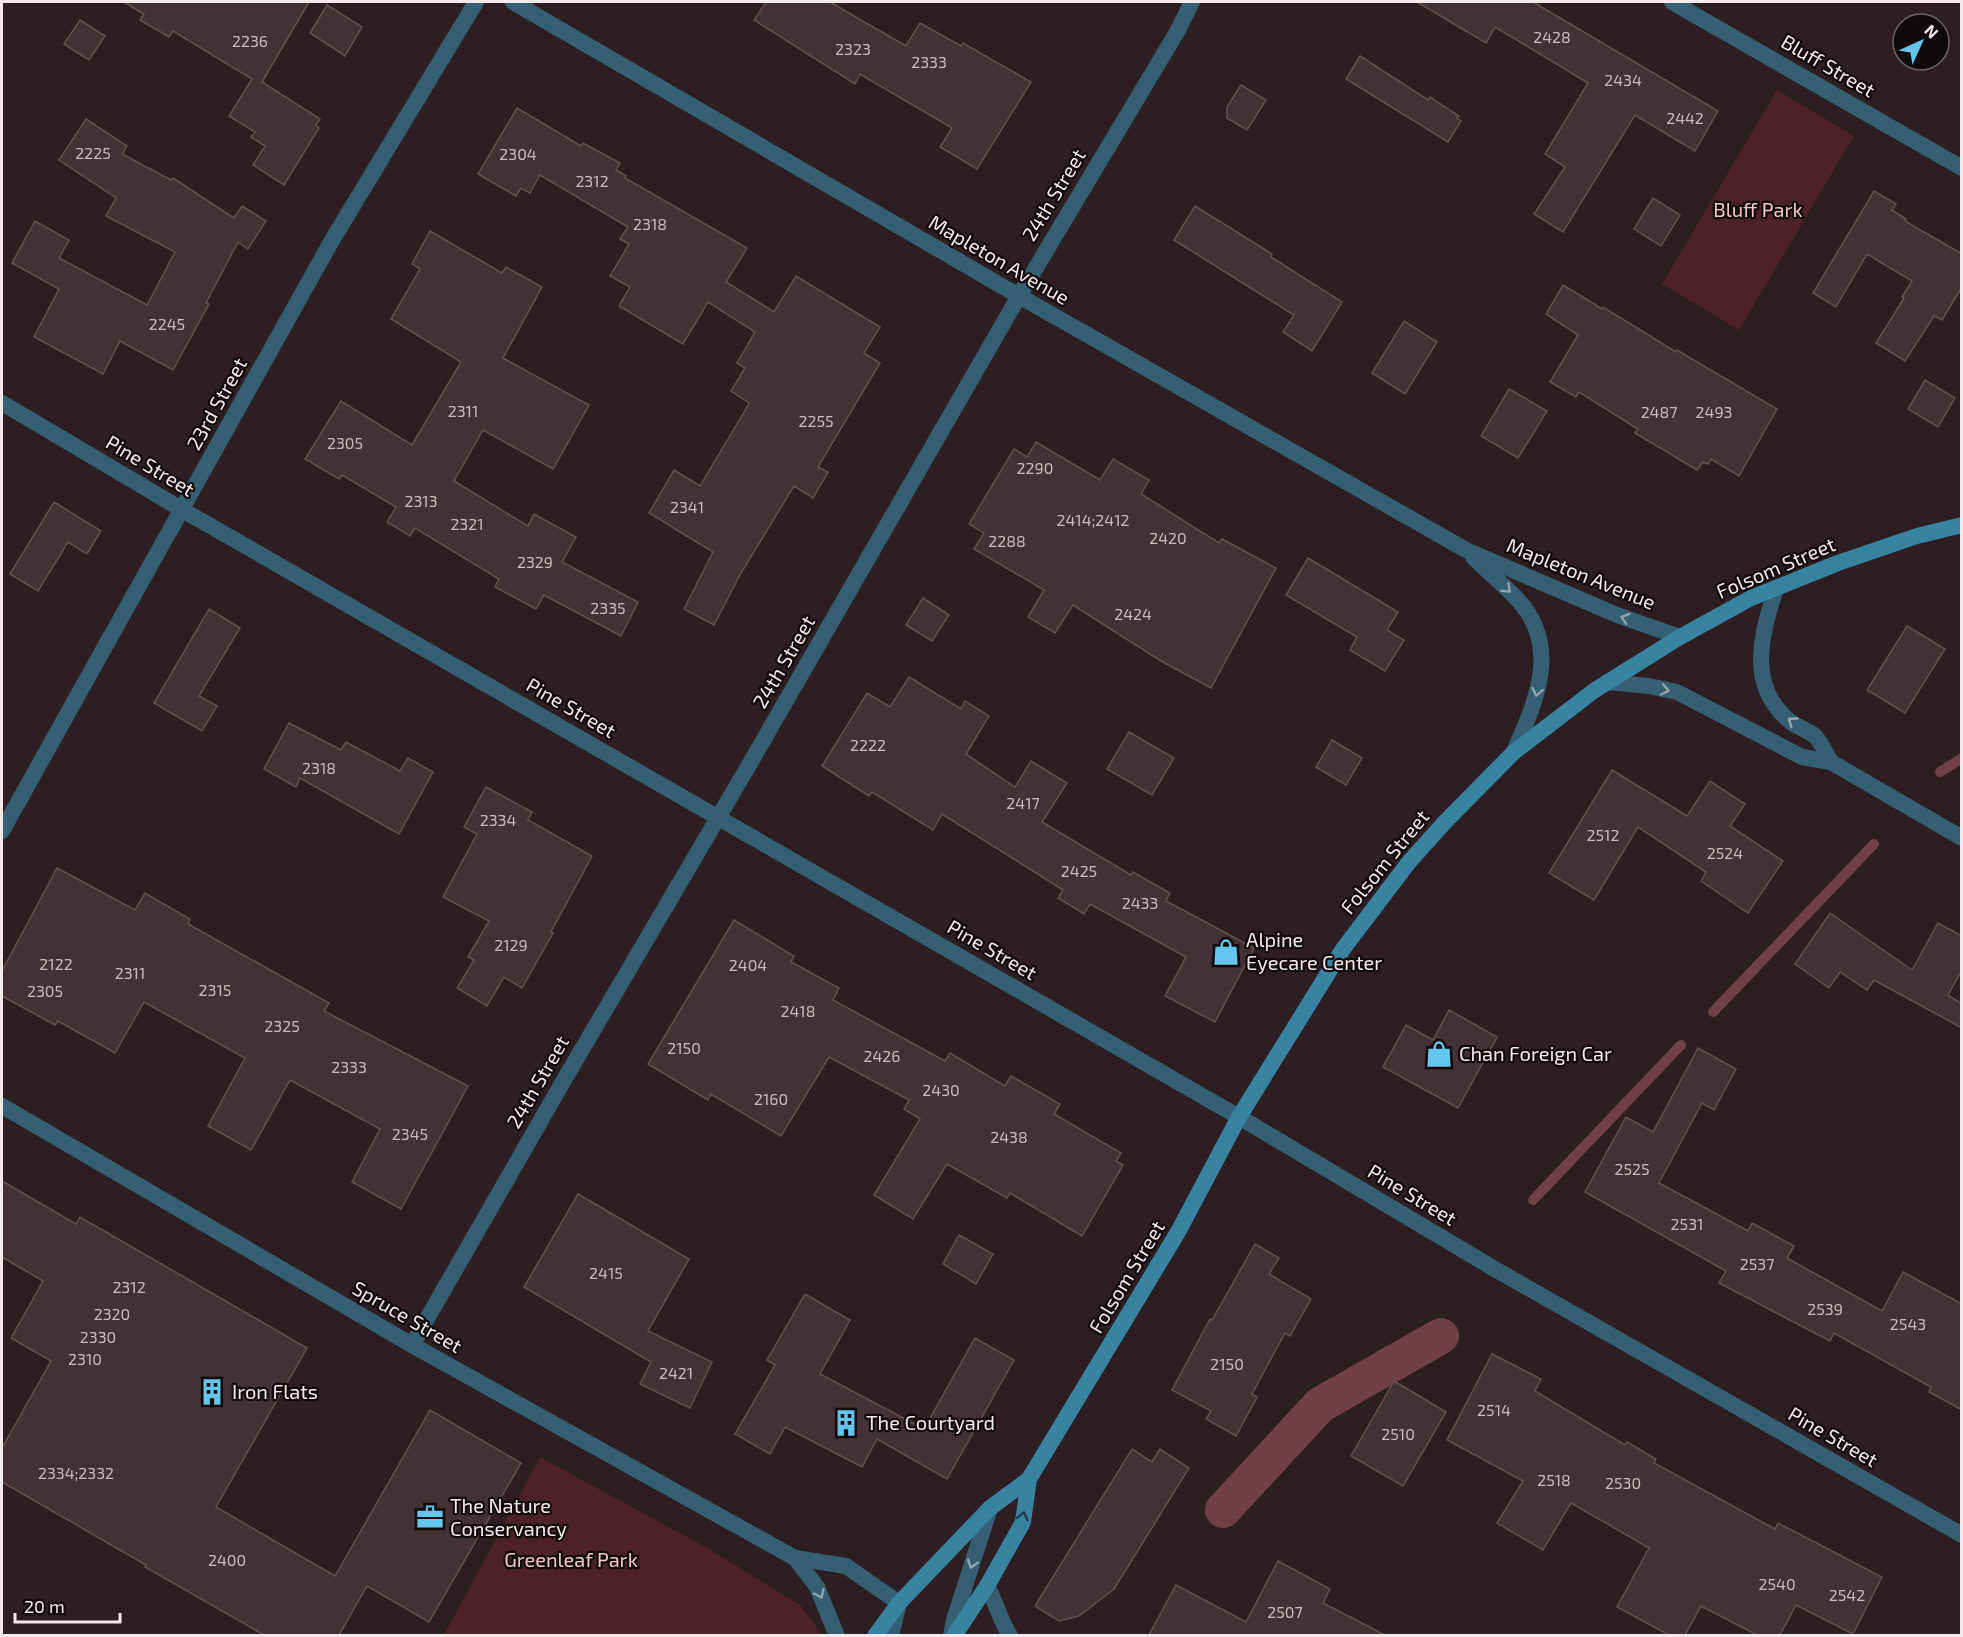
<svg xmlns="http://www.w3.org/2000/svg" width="1963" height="1637" viewBox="0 0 1963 1637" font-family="'Exo 2',sans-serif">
<rect width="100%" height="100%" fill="#2d1e21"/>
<g fill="#4c212a">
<path d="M1777 90 1854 136 1739 330 1662 284Z"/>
<path d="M540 1457 709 1549 800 1605 816 1626 820 1635H444Z"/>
</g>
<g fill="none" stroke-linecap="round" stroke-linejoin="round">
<g stroke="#704049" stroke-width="10">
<path d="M1940 772 1962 758"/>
<path d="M1713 1012 1874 844"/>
<path d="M1533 1200 1681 1045"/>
</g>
<path stroke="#704049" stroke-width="36" d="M1223 1510 1320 1405 1441 1336"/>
</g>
<g fill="#433235" stroke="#625053" stroke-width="1.5">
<path d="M124 2H309L262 82 320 119 316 125 319 128 284 185 253 165 265 146 251 137 255 132 229 116 252 79 173 31 169 37 140 20 144 14Z"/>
<path d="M766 2H830L906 46 920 23 961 46 963 43 1031 82 977 169 940 147 952 128 860 74 855 84 754 20Z"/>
<path d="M1417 2H1533L1718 111 1695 151 1635 115 1563 232 1534 214 1565 167 1545 154 1588 83 1495 27 1486 43Z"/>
<path d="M327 5 362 27 345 56 310 33Z"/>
<path d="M80 20 105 36 89 60 64 44Z"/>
<path d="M1360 56 1428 100 1430 97 1459 116 1457 118 1461 121 1448 142 1346 79Z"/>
<path d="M1241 85 1266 100 1247 130 1227 118V107Z"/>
<path d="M517 108 581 146 583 143 620 163 616 170 626 176 625 178 747 248 726 282 774 312 796 276 880 327 864 353 880 363 818 467 828 472 813 498 794 486 741 573 714 625 684 609 713 552 649 513 674 470 700 486 743 414 749 403 731 391 745 368 737 363 755 332 708 302 683 344 619 306 630 287 610 276 629 244 620 239 628 227 540 175 530 193 521 188 516 196 478 174Z"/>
<path d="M86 119 127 146 122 154 171 180 173 178 234 218 242 206 266 221 248 249 238 242 206 303 209 304 173 370 120 341 103 374 34 337 59 289 12 263 35 221 69 240 59 258 147 305 175 252 106 216 116 198 59 160Z"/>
<path d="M1874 191 1896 204 1892 210 1906 219 1905 221 1962 254V287L1942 320 1934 316 1905 361 1876 343 1904 298 1902 297 1912 281 1867 254 1836 307 1813 293Z"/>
<path d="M1653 198 1680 215 1661 246 1634 229Z"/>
<path d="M1195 206 1272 254 1271 257 1342 302 1312 351 1283 332 1294 315 1174 240Z"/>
<path d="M430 231 502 273 506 267 542 287 503 358 589 405 553 469 483 430 454 481 528 526 534 514 576 537 562 562 638 602 621 636 544 595 536 609 495 587 499 579 415 528 410 536 387 522 396 507 342 475 339 479 305 459 341 401 412 445 461 362 391 319 420 269 412 264Z"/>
<path d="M1563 285 1602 309 1603 307 1676 352 1677 350 1777 409 1739 476 1711 459 1708 464 1703 462 1697 470 1635 433 1638 429 1579 392 1576 397 1550 382 1578 335 1546 314Z"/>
<path d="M1404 321 1437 342 1405 394 1372 373Z"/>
<path d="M1925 380 1955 398 1938 427 1908 409Z"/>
<path d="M1509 389 1547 411 1518 458 1481 436Z"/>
<path d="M1036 442 1100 480 1113 459 1149 480 1141 494 1219 543 1222 539 1276 568 1211 688 1161 661 1073 605 1055 633 1028 617 1044 590 974 549 984 533 969 524 1014 449 1027 457Z"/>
<path d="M54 502 101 531 87 554 68 542 38 591 10 574Z"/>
<path d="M1308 558 1398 612 1387 630 1404 640 1385 671 1350 650 1357 637 1286 595Z"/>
<path d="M923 598 949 615 932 641 906 625Z"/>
<path d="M209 609 240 628 199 696 217 706 202 731 154 703Z"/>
<path d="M1907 626 1945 649 1905 713 1867 690Z"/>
<path d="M909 677 961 709 965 701 989 716 966 754 1015 787 1031 761 1067 783 1042 822 1131 875 1133 872 1170 893 1166 901 1254 948 1215 1022 1165 996 1186 957 1090 904 1084 914 1058 898 1063 890 942 814 933 830 872 792 869 796 822 766 867 693 890 707Z"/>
<path d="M289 723 341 750 346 742 400 771 408 758 433 772 399 834 300 778 296 787 264 769Z"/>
<path d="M1129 732 1174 758 1152 795 1107 769Z"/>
<path d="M1332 740 1362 758 1346 785 1316 767Z"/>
<path d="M1612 770 1687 816 1710 781 1745 804 1730 826 1783 861 1748 913 1701 881 1706 872 1638 827 1594 900 1549 873Z"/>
<path d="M486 787 532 812 528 820 592 856 551 932 553 933 522 988 504 977 487 1006 457 988 474 960 468 957 489 921 443 897 477 834 464 827Z"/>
<path d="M57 868 135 910 145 893 190 919 188 924 329 1003 324 1011 468 1086 401 1209 352 1182 380 1129 290 1080 251 1150 208 1126 245 1058 144 1002 115 1053 58 1021 55 1025 2 996V971Z"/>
<path d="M1830 913 1912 970 1938 923 1962 936V970L1948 995 1962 1004V1028L1874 980 1867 990 1840 972 1829 988 1795 964Z"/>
<path d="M734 920 794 956 791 962 839 988 833 1000 945 1061 950 1053 1005 1086 1011 1076 1060 1104 1054 1114 1121 1153 1116 1161 1123 1165 1082 1236 1010 1193 1007 1198 947 1164 913 1219 874 1195 920 1119 904 1109 909 1100 829 1057 781 1136 711 1094 708 1100 648 1064Z"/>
<path d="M1449 1010 1497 1037 1458 1108 1383 1067 1406 1025 1433 1040Z"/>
<path d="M1698 1048 1736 1069 1714 1110 1702 1103 1659 1183 1748 1231 1752 1223 1794 1246 1787 1258 1882 1311 1903 1272 1962 1304V1410L1929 1392 1931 1387 1834 1333 1830 1341 1719 1283 1726 1271 1585 1192 1626 1117 1653 1132Z"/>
<path d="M2 1181 76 1224 80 1217 307 1348 216 1507 335 1576 430 1410 521 1463 429 1622 367 1586 339 1635H264L145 1567 146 1565 2 1482V1448L51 1361 11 1338 43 1281 2 1257Z"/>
<path d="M578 1194 689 1259 648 1331 712 1362 690 1408 640 1384 651 1362 524 1287Z"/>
<path d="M959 1235 993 1254 976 1284 943 1264Z"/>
<path d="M1255 1244 1279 1258 1269 1274 1311 1299 1290 1336 1285 1333 1252 1394 1257 1397 1236 1436 1206 1419 1211 1411 1172 1390 1210 1319 1212 1320Z"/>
<path d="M805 1294 850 1320 820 1374 924 1429 975 1338 1014 1360 947 1479 877 1439 862 1467 785 1427 770 1454 735 1434 775 1365 767 1360Z"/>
<path d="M1492 1354 1541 1379 1535 1391 1625 1445 1627 1442 1656 1459 1654 1463 1775 1529 1778 1523 1882 1577 1853 1634 1796 1605 1780 1635H1757L1701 1606 1685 1635H1669L1617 1607 1649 1548 1571 1503 1543 1550 1497 1523 1523 1481 1447 1440Z"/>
<path d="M1394 1381 1446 1412 1403 1486 1351 1456Z"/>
<path d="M1132 1449 1152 1462 1160 1449 1189 1468 1114 1589 1079 1616 1059 1621 1035 1606Z"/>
<path d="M1278 1561 1330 1589 1323 1603 1385 1635H1149L1176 1585 1246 1622Z"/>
</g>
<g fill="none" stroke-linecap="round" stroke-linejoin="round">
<g stroke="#356073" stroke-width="16">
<path d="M513 2 1019 296 1466 550 1617 615 1680 637"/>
<path d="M1672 2 1962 168"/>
<path d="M1473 557C1488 572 1505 586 1519 601 1561 648 1535 703 1514 752"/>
<path d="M2 831 331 242 476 2"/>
<path d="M2 1106 412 1345 795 1558 846 1566 899 1603 891 1636"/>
<path d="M1239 1117 1493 1268 1962 1535"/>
<path d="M412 1345 564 1080 749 765 1019 296 1177 32 1192 2"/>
<path d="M795 1558 817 1587 837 1636"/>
<path d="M987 1586C996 1602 1000 1620 1010 1636"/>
<path d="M951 1636 954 1620 990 1508"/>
</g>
<g stroke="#356073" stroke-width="16">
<path d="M2 403 181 509 1239 1117"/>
<path d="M1776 588C1762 633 1747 682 1786 718 1794 726 1805 729 1814 735 1821 741 1826 754 1831 762"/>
<path d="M1607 682 1649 686 1677 692 1802 757 1831 762 1962 838"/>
</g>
<g stroke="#3883a1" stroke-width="16">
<path d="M875 1636 899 1603 990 1508 1029 1479"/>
<path d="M954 1636 987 1586 1023 1522 1029 1479 1178 1232 1239 1117 1343 949 1409 862 1445 822 1514 752 1595 690 1680 637 1751 598 1838 563 1917 536 1962 525"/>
</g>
</g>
<defs><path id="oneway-chevron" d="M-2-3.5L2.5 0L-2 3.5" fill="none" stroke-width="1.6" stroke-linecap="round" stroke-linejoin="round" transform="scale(1.5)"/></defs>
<g stroke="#95a5af">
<use href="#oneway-chevron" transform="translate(1507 589) rotate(44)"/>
<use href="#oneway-chevron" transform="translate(1625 618) rotate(-162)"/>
<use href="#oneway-chevron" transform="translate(1665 690) rotate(12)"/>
<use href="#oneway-chevron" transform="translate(1537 692) rotate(102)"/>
<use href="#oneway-chevron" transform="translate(1792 721) rotate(-144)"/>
<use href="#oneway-chevron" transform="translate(972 1564) rotate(108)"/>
<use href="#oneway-chevron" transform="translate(820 1594) rotate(65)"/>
</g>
<use stroke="#213a47" href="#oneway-chevron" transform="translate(1023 1516) rotate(-77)"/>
<defs>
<symbol id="shop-bare" viewBox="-9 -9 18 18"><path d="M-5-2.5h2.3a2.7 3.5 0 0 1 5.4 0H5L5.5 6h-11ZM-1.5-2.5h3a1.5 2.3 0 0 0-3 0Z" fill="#64c5ee" stroke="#110a0b" stroke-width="2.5" paint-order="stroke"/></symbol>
<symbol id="building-bare" viewBox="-9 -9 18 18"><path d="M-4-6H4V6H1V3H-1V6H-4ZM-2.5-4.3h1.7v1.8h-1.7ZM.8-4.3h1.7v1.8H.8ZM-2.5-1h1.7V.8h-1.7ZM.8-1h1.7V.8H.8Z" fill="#64c5ee" stroke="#110a0b" stroke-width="2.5" paint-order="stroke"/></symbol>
<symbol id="office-bare" viewBox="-9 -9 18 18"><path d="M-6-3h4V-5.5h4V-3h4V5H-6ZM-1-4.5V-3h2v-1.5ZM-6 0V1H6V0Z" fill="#64c5ee" stroke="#110a0b" stroke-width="2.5" paint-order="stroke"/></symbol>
</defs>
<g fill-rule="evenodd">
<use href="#shop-bare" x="1207" y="933" width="38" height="38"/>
<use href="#shop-bare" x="1420" y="1035" width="38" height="38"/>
<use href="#building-bare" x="193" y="1373" width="38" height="38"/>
<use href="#building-bare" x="827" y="1404" width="38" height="38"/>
<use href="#office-bare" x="411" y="1498" width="38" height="38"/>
</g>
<g text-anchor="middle" stroke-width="4.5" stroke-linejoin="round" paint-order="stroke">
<g font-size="16" fill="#c8bcbe">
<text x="1552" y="43">2428</text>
<text x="250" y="47">2236</text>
<text x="853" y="55">2323</text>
<text x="929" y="68">2333</text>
<text x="1623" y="86">2434</text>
<text x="1685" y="124">2442</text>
<text x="93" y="159">2225</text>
<text x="518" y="160">2304</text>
<text x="592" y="187">2312</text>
<text x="650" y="230">2318</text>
<text x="167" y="330">2245</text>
<text x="463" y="417">2311</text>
<text x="1659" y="418">2487</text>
<text x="1714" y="418">2493</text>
<text x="816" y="427">2255</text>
<text x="345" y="449">2305</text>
<text x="1035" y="474">2290</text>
<text x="421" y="507">2313</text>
<text x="687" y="513">2341</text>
<text x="1093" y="526">2414;2412</text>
<text x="467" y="530">2321</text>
<text x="1168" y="544">2420</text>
<text x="1007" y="547">2288</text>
<text x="535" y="568">2329</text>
<text x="608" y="614">2335</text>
<text x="1133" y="620">2424</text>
<text x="868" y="751">2222</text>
<text x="319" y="774">2318</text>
<text x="1023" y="809">2417</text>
<text x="498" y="826">2334</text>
<text x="1603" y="841">2512</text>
<text x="1725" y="859">2524</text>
<text x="1079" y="877">2425</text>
<text x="1140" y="909">2433</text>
<text x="511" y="951">2129</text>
<text x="56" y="970">2122</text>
<text x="748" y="971">2404</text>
<text x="130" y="979">2311</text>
<text x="215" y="996">2315</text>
<text x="45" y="997">2305</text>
<text x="798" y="1017">2418</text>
<text x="282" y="1032">2325</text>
<text x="684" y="1054">2150</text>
<text x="882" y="1062">2426</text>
<text x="349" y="1073">2333</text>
<text x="941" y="1096">2430</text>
<text x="771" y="1105">2160</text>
<text x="410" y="1140">2345</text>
<text x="1009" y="1143">2438</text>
<text x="1632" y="1175">2525</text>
<text x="1687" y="1230">2531</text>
<text x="1757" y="1270">2537</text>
<text x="606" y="1279">2415</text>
<text x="129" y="1293">2312</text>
<text x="1825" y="1315">2539</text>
<text x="112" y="1320">2320</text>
<text x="1908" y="1330">2543</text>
<text x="98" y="1343">2330</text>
<text x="85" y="1365">2310</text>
<text x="1227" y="1370">2150</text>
<text x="676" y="1379">2421</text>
<text x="1494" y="1416">2514</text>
<text x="1398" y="1440">2510</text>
<text x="76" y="1479">2334;2332</text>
<text x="1554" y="1486">2518</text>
<text x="1623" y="1489">2530</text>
<text x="227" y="1566">2400</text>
<text x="1777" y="1590">2540</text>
<text x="1847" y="1601">2542</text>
<text x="1285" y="1618">2507</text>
</g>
<g font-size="20" fill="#f5eaeb" stroke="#110a0b">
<text transform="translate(1828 66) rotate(30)" y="7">Bluff Street</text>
<text transform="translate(1054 195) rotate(-59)" y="7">24th Street</text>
<text transform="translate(999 260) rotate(30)" y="7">Mapleton Avenue</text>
<text transform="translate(217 404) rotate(-61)" y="7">23rd Street</text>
<text transform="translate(150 466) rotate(31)" y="7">Pine Street</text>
<text transform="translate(1776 568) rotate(-23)" y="7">Folsom Street</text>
<text transform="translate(1581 574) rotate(22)" y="7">Mapleton Avenue</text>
<text transform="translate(784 662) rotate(-60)" y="7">24th Street</text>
<text transform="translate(571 708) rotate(30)" y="7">Pine Street</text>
<text transform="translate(1385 862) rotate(-51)" y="7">Folsom Street</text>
<text transform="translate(992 950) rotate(30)" y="7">Pine Street</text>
<text transform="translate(538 1082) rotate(-60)" y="7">24th Street</text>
<text transform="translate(1412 1195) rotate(31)" y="7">Pine Street</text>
<text transform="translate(1127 1277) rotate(-59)" y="7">Folsom Street</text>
<text transform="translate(407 1317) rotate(30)" y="7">Spruce Street</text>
<text transform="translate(1833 1437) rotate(30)" y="7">Pine Street</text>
</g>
<g font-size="20" fill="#f7c4cc" stroke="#110a0b">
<text x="1758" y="217">Bluff Park</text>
<text x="571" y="1567">Greenleaf Park</text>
</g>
<g font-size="20" fill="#f5eaeb" stroke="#110a0b" text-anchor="start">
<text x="1246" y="947">Alpine<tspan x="1246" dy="23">Eyecare Center</tspan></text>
<text x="1459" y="1061">Chan Foreign Car</text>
<text x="232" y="1399">Iron Flats</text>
<text x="866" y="1430">The Courtyard</text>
<text x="450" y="1513">The Nature<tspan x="450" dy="23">Conservancy</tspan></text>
</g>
</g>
<rect width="1963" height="1637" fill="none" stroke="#f5eaeb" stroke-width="6"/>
<g transform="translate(1921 42) rotate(45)"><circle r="28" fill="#110a0b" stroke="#6c6465" stroke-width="1.5"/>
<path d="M0-4.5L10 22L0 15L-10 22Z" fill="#64c5ee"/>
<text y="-9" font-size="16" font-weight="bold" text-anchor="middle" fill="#f5eaeb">N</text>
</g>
<path d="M15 1613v9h105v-9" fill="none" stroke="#f5eaeb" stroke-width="3"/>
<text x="24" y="1613" font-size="18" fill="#f5eaeb" stroke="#110a0b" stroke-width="4.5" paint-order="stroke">20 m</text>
</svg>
